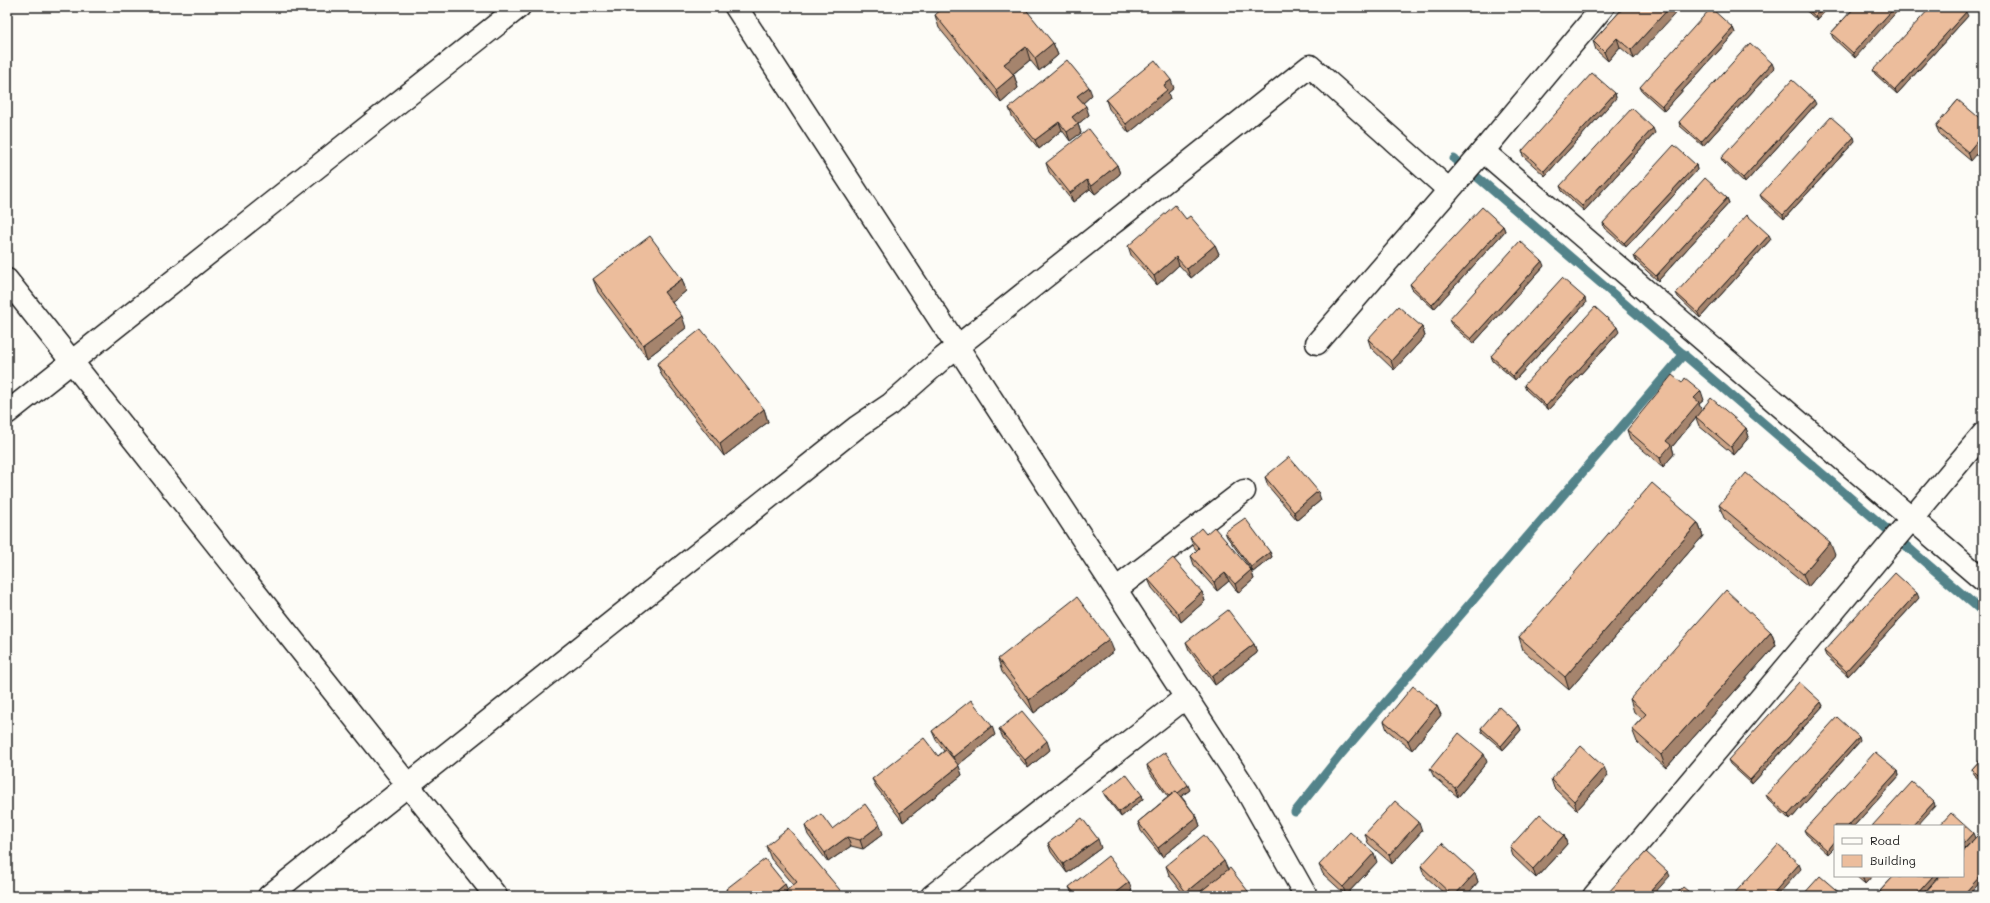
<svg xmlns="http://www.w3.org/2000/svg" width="1990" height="903" viewBox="0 0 1990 903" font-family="Mali,sans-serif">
<rect width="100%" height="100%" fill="#fdfcf7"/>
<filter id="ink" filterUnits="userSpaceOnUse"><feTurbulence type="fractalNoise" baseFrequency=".025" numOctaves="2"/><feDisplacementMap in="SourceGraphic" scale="8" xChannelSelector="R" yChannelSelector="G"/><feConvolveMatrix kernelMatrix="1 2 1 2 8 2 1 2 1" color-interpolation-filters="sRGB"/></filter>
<g filter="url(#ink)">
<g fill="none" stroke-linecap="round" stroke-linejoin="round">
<g stroke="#53838a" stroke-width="9">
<path d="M1454 159 1482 181 1983 612"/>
<path d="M1295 812 1342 753 1684 354"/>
</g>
<defs>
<g id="minor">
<path d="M1483 151 1983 580"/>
<path d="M7 280 496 896"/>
<path d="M1317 343 1483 151 1603 7"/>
<path d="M7 413 519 7"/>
<path d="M1116 589 1244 491"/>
<path d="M269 896 857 427 891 404 943 358 1310 66 1449 190"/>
<path d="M932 896 1186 697"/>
<path d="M1594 896 1983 434"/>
</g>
<path id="tertiary" d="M736 7 1247 791 1306 896"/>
</defs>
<use href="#minor" stroke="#1c1c1c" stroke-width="25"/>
<use href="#tertiary" stroke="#1c1c1c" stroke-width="25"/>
<use href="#minor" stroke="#fdfcf7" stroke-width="22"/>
<use href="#tertiary" stroke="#fdfcf7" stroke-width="22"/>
</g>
<g fill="#cba386" stroke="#1c1c1c">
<path d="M1624 7 1634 59 1620 47 1608 61 1596 50 1593 41Z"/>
<path d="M1802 7H1829L1817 20Z"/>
<path d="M1855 7V58L1833 38 1831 33Z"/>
<path d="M935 15 1053 43 1058 55 1039 71 1030 60 1013 74 1014 75 1018 88 1001 103 939 28Z"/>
<path d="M1968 16 1897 94 1875 74 1873 70Z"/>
<path d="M1733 28 1735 33 1664 111 1642 91 1640 87Z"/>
<path d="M1774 68 1703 146 1680 126 1679 122Z"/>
<path d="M1174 88 1168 93 1170 99 1129 133 1109 109 1106 100Z"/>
<path d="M1615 93 1616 98 1545 176 1523 156 1522 151Z"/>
<path d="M1092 95 1083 103 1089 115 1078 124 1081 133 1070 141 1062 130 1039 149 1012 116 1009 108Z"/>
<path d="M1958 100 1971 161 1940 135 1936 126Z"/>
<path d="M1816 104 1745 183 1723 162 1721 158Z"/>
<path d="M1655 133 1584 211 1562 191 1560 186Z"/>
<path d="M1855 141 1784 219 1762 199 1760 195Z"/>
<path d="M1983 154V171L1981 169 1977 160Z"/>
<path d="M1046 163 1117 165 1120 174 1095 194 1090 189 1073 202 1049 172Z"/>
<path d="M1696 165 1697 170 1626 247 1604 228 1603 223Z"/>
<path d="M1727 198 1729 203 1658 281 1636 261 1634 256Z"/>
<path d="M1186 219 1215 245 1219 254 1191 278 1179 265 1157 285 1131 255 1128 246Z"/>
<path d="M1503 226 1505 231 1434 309 1412 289 1410 284Z"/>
<path d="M1771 239 1700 318 1678 297 1676 293Z"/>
<path d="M1544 266 1473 344 1451 324 1449 320Z"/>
<path d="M593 279H682L686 291 672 302 686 328 647 358 598 292Z"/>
<path d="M1586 303 1515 380 1493 361 1491 356Z"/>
<path d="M1422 327 1425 336 1394 370 1371 348 1368 339Z"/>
<path d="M1619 332 1548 410 1526 390 1524 385Z"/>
<path d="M657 364 764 409 768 422 724 456 662 376Z"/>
<path d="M1704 400 1699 404 1701 410 1746 428 1749 437 1734 455 1699 426 1696 418 1672 447 1674 454 1663 467 1630 439 1627 430Z"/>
<path d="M1265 477 1321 500 1297 520 1268 486Z"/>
<path d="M1719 505 1835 555 1808 587 1724 518Z"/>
<path d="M1698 523 1703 536 1569 690 1523 650 1519 637Z"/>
<path d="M1225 532 1270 552 1272 557 1253 572 1227 537Z"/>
<path d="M1206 534 1251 570 1254 579 1238 593 1229 581 1217 591 1194 565 1191 556 1197 551 1194 547 1190 538Z"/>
<path d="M1148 579 1202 592 1205 601 1181 622 1152 588Z"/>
<path d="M1919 598 1848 676 1826 656 1824 651Z"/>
<path d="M1771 632 1776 645 1666 768 1637 742 1632 729 1642 718 1634 712 1630 699Z"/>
<path d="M1186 642 1254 644 1257 653 1215 685 1189 650Z"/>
<path d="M1114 651 1034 713 1002 672 998 659Z"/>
<path d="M1821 702 1823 706 1752 784 1730 764 1728 760Z"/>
<path d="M1437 706 1441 715 1412 750 1387 730 1384 721Z"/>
<path d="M1519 725 1521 730 1503 750 1482 732 1481 728Z"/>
<path d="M999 729 1050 750 1028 768 1003 738Z"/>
<path d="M932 731 995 735 958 765 962 775 903 822 876 787 872 779 938 756 944 751 936 740Z"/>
<path d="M1860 741 1790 820 1768 799 1766 795Z"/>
<path d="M1983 757V783L1973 774 1972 769Z"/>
<path d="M1487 762 1458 797 1434 777 1430 769Z"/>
<path d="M1147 765 1190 790 1181 796 1197 817 1200 826 1162 857 1141 831 1138 822 1168 797 1148 770Z"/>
<path d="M1898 771 1899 776 1854 826H1835V847L1828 854 1806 834 1804 830Z"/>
<path d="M1608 776 1577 810 1554 788 1551 779Z"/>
<path d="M1103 792 1142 795 1143 799 1121 817 1105 796Z"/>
<path d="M805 826 832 829 883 834 863 849 851 846 828 862 808 835Z"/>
<path d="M1422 831 1392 864 1368 843 1365 834Z"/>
<path d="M1564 835 1567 844 1536 878 1513 856 1510 847Z"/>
<path d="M1048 843 1101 848 1067 873 1051 852Z"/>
<path d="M766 846 845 896H788L787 895 785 896H728L726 889 785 884 787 890 793 885 771 859Z"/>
<path d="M1224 861 1227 870 1251 896H1185L1169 875 1166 866Z"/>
<path d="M1377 862 1346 895 1323 874 1319 865Z"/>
<path d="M1421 866 1475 873 1478 882 1466 896H1447L1424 875Z"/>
<path d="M1856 876H1872L1865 884Z"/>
<path d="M1894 876H1939L1921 896H1881L1880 891Z"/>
<path d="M1129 882 1132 891 1125 896H1073L1069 887Z"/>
</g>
<g fill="#a5846d" stroke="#1c1c1c">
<path d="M1670 7H1681L1634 59 1631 50Z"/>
<path d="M1823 7H1829L1817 20 1815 16Z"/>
<path d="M1895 7H1901L1855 58 1853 53Z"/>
<path d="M1966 12 1968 16 1897 94 1895 90Z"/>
<path d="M1733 28 1735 33 1664 111 1662 106Z"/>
<path d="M1617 38 1620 47 1608 61 1604 52Z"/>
<path d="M1053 43 1058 55 1039 71 1035 58Z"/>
<path d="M1026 47 1030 60 1009 77 1004 64Z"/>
<path d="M1772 63 1774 68 1703 146 1701 142Z"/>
<path d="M1014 75 1018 88 1001 103 996 90Z"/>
<path d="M1171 80 1174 88 1168 93 1170 99 1129 133 1126 124 1164 85Z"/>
<path d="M1089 87 1092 95 1081 105 1077 96Z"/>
<path d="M1615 93 1616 98 1545 176 1544 171Z"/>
<path d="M1814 100 1816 104 1745 183 1743 178Z"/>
<path d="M1086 106 1089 115 1078 124 1081 133 1070 141 1067 132 1072 117Z"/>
<path d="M1059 122 1062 130 1039 149 1035 140Z"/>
<path d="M1653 128 1655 133 1584 211 1582 206Z"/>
<path d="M1983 134V147L1971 161 1968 152Z"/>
<path d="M1854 137 1855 141 1784 219 1783 215Z"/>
<path d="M1117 165 1120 174 1095 194 1091 186Z"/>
<path d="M1696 165 1697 170 1626 247 1624 243Z"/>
<path d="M1087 180 1090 189 1073 202 1070 193Z"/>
<path d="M1727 198 1729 203 1658 281 1656 276Z"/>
<path d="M1503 226 1505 231 1434 309 1432 305Z"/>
<path d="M1769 235 1771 239 1700 318 1698 313Z"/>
<path d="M1215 245 1219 254 1191 278 1187 269Z"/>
<path d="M1176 257 1179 265 1157 285 1154 276Z"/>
<path d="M1542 261 1544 266 1473 344 1471 339Z"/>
<path d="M682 279 686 291 669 305 664 292Z"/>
<path d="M1585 298 1586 303 1515 380 1513 376Z"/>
<path d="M682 316 686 328 647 358 643 345Z"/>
<path d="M1422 327 1425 336 1394 370 1391 361Z"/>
<path d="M1617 327 1619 332 1548 410 1546 406Z"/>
<path d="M1701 391 1704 400 1699 404 1702 411 1696 417V418L1672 447 1674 454 1663 467 1660 458 1666 441 1694 398Z"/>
<path d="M764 409 768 422 724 456 720 444Z"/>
<path d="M1746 428 1749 437 1734 455 1731 447Z"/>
<path d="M1318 491 1321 500 1297 520 1294 512Z"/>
<path d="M1698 523 1703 536 1569 690 1565 677Z"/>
<path d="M1830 542 1835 555 1808 587 1803 574Z"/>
<path d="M1270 552 1272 557 1253 572 1251 567Z"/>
<path d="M1251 570 1254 579 1238 593 1235 584Z"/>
<path d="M1225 573 1229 581 1217 591 1214 582Z"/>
<path d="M1202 592 1205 601 1181 622 1178 613Z"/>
<path d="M1917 593 1919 598 1848 676 1846 671Z"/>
<path d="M1771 632 1776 645 1666 768 1661 755Z"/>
<path d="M1109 639 1114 651 1034 713 1029 700Z"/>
<path d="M1254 644 1257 653 1215 685 1212 676Z"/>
<path d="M1821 702 1823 706 1752 784 1750 780Z"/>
<path d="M1437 706 1441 715 1412 750 1408 741Z"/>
<path d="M1519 725 1521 730 1503 750 1501 746Z"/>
<path d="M992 726 995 735 957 766 953 757Z"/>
<path d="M1859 737 1860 741 1790 820 1788 815Z"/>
<path d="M1047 741 1050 750 1028 768 1025 760Z"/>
<path d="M1484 754 1487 762 1458 797 1455 788Z"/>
<path d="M959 766 962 775 903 822 900 813Z"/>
<path d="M1604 767 1608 776 1577 810 1574 801Z"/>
<path d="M1898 771 1899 776 1854 826H1848Z"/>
<path d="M1188 785 1190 790 1172 803 1170 798Z"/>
<path d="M1142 795 1143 799 1121 817 1119 812Z"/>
<path d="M1934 802 1935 806 1917 826H1912Z"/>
<path d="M1197 817 1200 826 1162 857 1158 848Z"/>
<path d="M1419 822 1422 831 1392 864 1389 855Z"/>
<path d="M880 825 883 834 863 849 860 840Z"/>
<path d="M1973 833 1975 838 1963 850V844Z"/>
<path d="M1564 835 1567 844 1536 878 1533 869Z"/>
<path d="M847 837 851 846 828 862 825 853Z"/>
<path d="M1098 839 1101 848 1067 873 1063 864Z"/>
<path d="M1835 840V847L1828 854 1827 850Z"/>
<path d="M1374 853 1377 862 1346 895 1343 887Z"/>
<path d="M1224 861 1228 870 1195 896H1188L1186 892Z"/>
<path d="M1799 864 1801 869 1777 896H1771Z"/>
<path d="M1668 872 1670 876 1652 896H1646Z"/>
<path d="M1475 873 1478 882 1466 896H1454Z"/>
<path d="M1983 873V879L1968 896H1962Z"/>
<path d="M1866 876H1872L1865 884 1863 879Z"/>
<path d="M1933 876H1939L1921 896H1915Z"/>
<path d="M1129 882 1132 891 1125 896H1111Z"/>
<path d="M785 884 789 893 786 891 787 895 785 896H771Z"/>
</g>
<g fill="#ecbd9c" stroke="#1c1c1c">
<path d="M944 7H1024L1053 43 1035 58 1026 47 1004 64 1014 75 996 90 935 15Z"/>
<path d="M1624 7H1670L1631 50 1617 38 1604 52 1593 41Z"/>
<path d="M1805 7H1823L1815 16Z"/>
<path d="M1855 7H1895L1853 53 1831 33Z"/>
<path d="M1931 7H1961L1966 12 1895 90 1873 70Z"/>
<path d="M1711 8 1733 28 1662 106 1640 87Z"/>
<path d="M1750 43 1772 63 1701 142 1679 122Z"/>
<path d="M1067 60 1089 87 1077 96 1086 106 1072 117 1078 124 1067 132 1059 122 1035 140 1009 108Z"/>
<path d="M1155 60 1171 80 1164 85 1167 90 1126 124 1106 100Z"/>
<path d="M1592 73 1615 93 1544 171 1522 151Z"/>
<path d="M1792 80 1814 100 1743 178 1721 158Z"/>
<path d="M1958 100 1983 121V134L1968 152 1936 126Z"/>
<path d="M1632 108 1653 128 1582 206 1560 186Z"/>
<path d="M1831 117 1854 137 1783 215 1760 195Z"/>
<path d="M1089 129 1117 165 1091 186 1087 180 1070 193 1046 163Z"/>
<path d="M1674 145 1696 165 1624 243 1603 223Z"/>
<path d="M1983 154V165L1977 160Z"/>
<path d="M1705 178 1727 198 1656 276 1634 256Z"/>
<path d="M1175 205 1186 219 1190 216 1215 245 1187 269 1176 257 1154 276 1128 246Z"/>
<path d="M1482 207 1503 226 1432 305 1410 284Z"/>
<path d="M1747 215 1769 235 1698 313 1676 293Z"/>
<path d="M650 236 682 279 664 292 682 316 643 345 593 279Z"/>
<path d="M1520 241 1542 261 1471 339 1449 320Z"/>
<path d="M1562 278 1585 298 1513 376 1491 356Z"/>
<path d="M1398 306 1422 327 1391 361 1368 339Z"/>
<path d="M1595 307 1617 327 1546 406 1524 385Z"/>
<path d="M701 329 764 409 720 444 657 364Z"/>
<path d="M1672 375 1682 383 1685 378 1701 391 1694 398 1699 402 1666 441 1671 445 1660 458 1627 430Z"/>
<path d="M1711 398 1746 428 1731 447 1696 417Z"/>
<path d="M1289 457 1318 491 1294 512 1265 477Z"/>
<path d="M1746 473 1830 542 1803 574 1719 505Z"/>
<path d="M1652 483 1698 523 1565 677 1519 637Z"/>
<path d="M1245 518 1270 552 1251 567 1225 532Z"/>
<path d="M1214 527 1251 570 1235 584 1225 573 1214 582 1191 556 1199 548 1190 538 1201 528 1206 534Z"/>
<path d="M1173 558 1202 592 1178 613 1148 579Z"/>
<path d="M1895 573 1917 593 1846 671 1824 651Z"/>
<path d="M1726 590 1771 632 1661 755 1632 729 1646 714 1630 699Z"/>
<path d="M1077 597 1109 639 1029 700 998 659Z"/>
<path d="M1228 610 1254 644 1212 676 1186 642Z"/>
<path d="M1799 682 1821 702 1750 780 1728 760Z"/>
<path d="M1413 686 1437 706 1408 741 1384 721Z"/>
<path d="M971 700 992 726 953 757 932 731Z"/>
<path d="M1499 707 1519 725 1501 746 1481 728Z"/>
<path d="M1022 711 1047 741 1025 760 999 729Z"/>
<path d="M1837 717 1859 737 1788 815 1766 795Z"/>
<path d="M1459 733 1484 754 1455 788 1430 769Z"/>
<path d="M924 738 938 756 946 750 959 766 900 813 872 779Z"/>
<path d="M1581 746 1604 767 1574 801 1551 779Z"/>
<path d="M1165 752 1188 785 1178 793 1176 791 1169 796 1147 765Z"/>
<path d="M1875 752 1898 771 1848 826H1835V840L1827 850 1804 830Z"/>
<path d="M1983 757V780L1972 769Z"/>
<path d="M1126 774 1142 795 1119 812 1103 792Z"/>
<path d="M1912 782 1934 802 1912 826H1872Z"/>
<path d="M1176 791 1197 817 1158 848 1138 822Z"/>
<path d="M1395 801 1419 822 1389 855 1365 834Z"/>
<path d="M865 804 880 825 860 840 847 837 825 853 805 826 821 814 832 829Z"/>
<path d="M1951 813 1973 833 1963 844V826H1939Z"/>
<path d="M1540 814 1564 835 1533 869 1510 847Z"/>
<path d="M1082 818 1098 839 1063 864 1048 843Z"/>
<path d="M788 828 845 896H790L786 891 797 882 766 846Z"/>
<path d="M1350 832 1374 853 1343 887 1319 865Z"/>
<path d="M1204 835 1224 861 1186 892 1166 866Z"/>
<path d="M1977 836 1983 841V873L1962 896H1922L1940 876H1963V851Z"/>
<path d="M1442 843 1475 873 1454 896H1453L1421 866Z"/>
<path d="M1778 845 1799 864 1771 896H1732Z"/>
<path d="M1646 852 1668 872 1646 896H1605Z"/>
<path d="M1108 856 1129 882 1111 896H1077L1069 887Z"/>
<path d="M765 859 785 884 771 896H731L726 889Z"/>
<path d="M1230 868 1251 895 1249 896H1195Z"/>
<path d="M1820 876 1842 895V896H1802Z"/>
<path d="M1859 876H1866L1863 879Z"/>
<path d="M1894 876H1933L1915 896H1885L1880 891Z"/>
<path d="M1683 887 1694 896H1675Z"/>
<path d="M1497 892 1502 896H1494Z"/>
</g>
</g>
<rect width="1990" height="903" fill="none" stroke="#fdfcf7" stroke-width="24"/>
<rect x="12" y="12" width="1966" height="879" fill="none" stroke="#1c1c1c" stroke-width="1.5" filter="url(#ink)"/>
<rect x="1834" y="825" width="130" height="52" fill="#fdfcf7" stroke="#a3a29f"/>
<rect x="1842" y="838" width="20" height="6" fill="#fdfcf7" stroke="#a3a29f"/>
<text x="1870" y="845" font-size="12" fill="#1c1c1c">Road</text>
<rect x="1842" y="855" width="20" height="12" fill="#ecbd9c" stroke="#a3a29f"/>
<text x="1870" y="865" font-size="12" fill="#1c1c1c">Building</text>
</svg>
